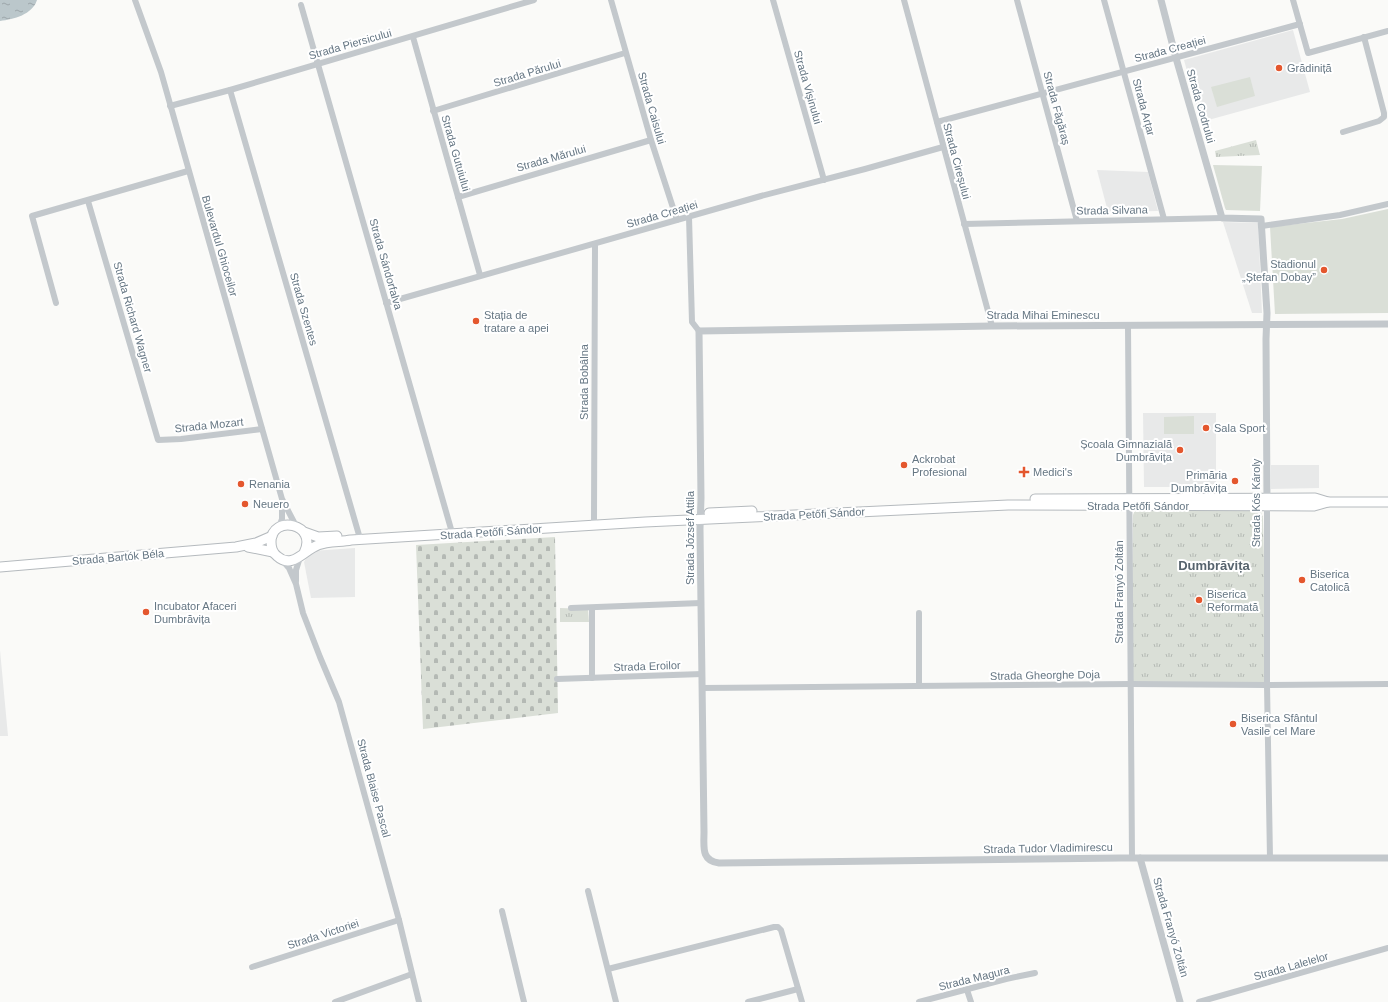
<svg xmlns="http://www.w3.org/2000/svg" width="1388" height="1002" viewBox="0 0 1388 1002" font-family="Helvetica,sans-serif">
<defs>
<pattern id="grass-tufts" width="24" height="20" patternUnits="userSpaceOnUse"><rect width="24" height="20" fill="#dadfd7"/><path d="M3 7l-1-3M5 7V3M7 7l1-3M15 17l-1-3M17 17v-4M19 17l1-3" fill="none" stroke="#b4b9b4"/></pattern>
<pattern id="cemetery-stones" width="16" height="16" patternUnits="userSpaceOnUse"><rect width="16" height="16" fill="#dadfd7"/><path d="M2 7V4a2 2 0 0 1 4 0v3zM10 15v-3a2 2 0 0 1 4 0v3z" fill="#b4b9b4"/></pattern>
<pattern id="water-ripples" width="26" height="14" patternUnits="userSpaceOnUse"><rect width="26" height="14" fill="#bbc7cb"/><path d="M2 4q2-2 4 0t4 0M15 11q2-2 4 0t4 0" fill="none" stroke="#9ca6aa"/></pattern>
</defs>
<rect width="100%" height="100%" fill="#fafaf8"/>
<g fill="#e8e9e9">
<path d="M1293 30 1310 92 1201 122 1184 60Z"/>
<path d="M1097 170 1148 172 1158 211 1108 212Z"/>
<path d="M1223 222 1258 223 1262 313H1252Z"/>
<path d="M1143 413H1216V487H1144Z"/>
<path d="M1271 465H1319V488L1271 489Z"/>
<path d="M355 548V597L311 598 304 562 308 555 312 551Z"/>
<path d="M0 650 8 736H0Z"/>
</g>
<g fill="url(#grass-tufts)">
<path d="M1256 140 1260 155 1216 157 1215 151Z"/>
<path d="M1139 508H1256L1261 512 1263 518 1267 685 1131 684 1133 515 1135 510Z"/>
<path d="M560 608 588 609 589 622H560Z"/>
</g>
<path fill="url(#cemetery-stones)" d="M555 537 558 713 423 729 416 545Z"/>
<g fill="#dadfd7">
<path d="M1250 77 1255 96 1217 107 1211 87Z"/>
<path d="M1213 165 1262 166 1260 211 1226 210 1225 208Z"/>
<path d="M1388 209V313L1275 314 1270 227 1342 219Z"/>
<path d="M1194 416V434H1164V417Z"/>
</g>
<path fill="url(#water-ripples)" d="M0 0H37C32 15 14 19 0 21Z"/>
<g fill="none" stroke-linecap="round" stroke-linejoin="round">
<defs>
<g id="primary">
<path d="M1035 499 1315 498 1328 502H1388"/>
<path d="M709 513 752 511"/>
<path d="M304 532 318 537 337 536"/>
<path d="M248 547 273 552"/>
<path d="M304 553C319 523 271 514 271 542 271 548 273 553 277 556 292 570 304 550 318 545 327 541 341 542 351 540L645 522 1008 505 1314 506 1328 502"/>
<path d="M0 567 236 547 256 543 272 536"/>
</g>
</defs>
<use href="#primary" stroke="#b5babe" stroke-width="11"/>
<g stroke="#c3c8cc" stroke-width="6">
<path d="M135 0 161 72 282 499 296 526"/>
<path d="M611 0 651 140 677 220"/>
<path d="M773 0 824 180"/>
<path d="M904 0 992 326"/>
<path d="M1017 0 1077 221"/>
<path d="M1104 0 1164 219"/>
<path d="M1293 0 1308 53 1388 31"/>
<path d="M301 5 451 529"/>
<path d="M413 37 480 275"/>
<path d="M230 90 359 535"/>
<path d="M170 106 230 90 534 0"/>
<path d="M433 111 625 53"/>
<path d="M937 122 1300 24"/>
<path d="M1343 132 1379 121 1384 117V113L1364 37"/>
<path d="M458 197 651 140"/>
<path d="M88 201 158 440 181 439 262 429"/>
<path d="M689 217 692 322 699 331"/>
<path d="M964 224 1222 218"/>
<path d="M1262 226 1340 215 1388 204"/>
<path d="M56 303 32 216 188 171"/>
<path d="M386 303 761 196 865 169 943 147"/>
<path d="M1128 326 1132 858"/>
<path d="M1267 506V685L1270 858"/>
<path d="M594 520 595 244"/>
<path d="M279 527 282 519V501"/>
<path d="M282 560 289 568 296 584 303 613 320 657 339 702 399 920 419 1002"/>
<path d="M296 581V570L300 557"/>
<path d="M571 608 701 603"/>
<path d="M592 608V678"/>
<path d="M557 679 702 674"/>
<path d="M919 686V613"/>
<path d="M702 688 1131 684 1267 685 1388 684"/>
<path d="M588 891 616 1002"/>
<path d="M502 911 524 1002"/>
<path d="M252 967 399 920"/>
<path d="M608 969 774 927H778L781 930 802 1002"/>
<path d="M967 990 971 1002"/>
<path d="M335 1002 412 974"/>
<path d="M748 1002 798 989"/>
<path d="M919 1002 1006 979 1035 973"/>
<path d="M1199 1002 1388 948"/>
</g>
<g stroke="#c3c8cc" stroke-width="7">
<path d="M1161 0 1176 58 1222 218 1261 219 1267 313 1266 339 1267 503"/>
<path d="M1388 324 992 326 699 331 701 498 700 529 704 832C704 847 701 861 719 863L1121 858H1388"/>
<path d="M1140 858 1180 1002"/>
</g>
<use href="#primary" stroke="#fff" stroke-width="9"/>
</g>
<g fill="#e4572e" stroke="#fff" stroke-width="1.5">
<circle cx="1279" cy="68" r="4"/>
<circle cx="1324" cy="270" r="4"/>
<circle cx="476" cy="321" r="4"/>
<circle cx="1206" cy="428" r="4"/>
<circle cx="1180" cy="450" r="4"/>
<circle cx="904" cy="465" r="4"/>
<path d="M1022 466h4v4h4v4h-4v4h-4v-4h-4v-4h4z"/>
<circle cx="1235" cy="481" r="4"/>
<circle cx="241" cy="484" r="4"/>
<circle cx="245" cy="504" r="4"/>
<circle cx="1302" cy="580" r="4"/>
<circle cx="1199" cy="600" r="4"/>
<circle cx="146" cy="612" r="4"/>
<circle cx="1233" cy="724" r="4"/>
</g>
<g text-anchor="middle" stroke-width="4" stroke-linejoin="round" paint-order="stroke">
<g font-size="11" fill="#657683" stroke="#fff">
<text transform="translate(350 44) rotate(-16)" y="4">Strada Piersicului</text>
<text transform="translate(1170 49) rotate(-15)" y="4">Strada Creației</text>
<text transform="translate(527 73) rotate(-17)" y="4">Strada Părului</text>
<text transform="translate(808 87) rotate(74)" y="4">Strada Vișinului</text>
<text transform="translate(1201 106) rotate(74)" y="4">Strada Codrului</text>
<text transform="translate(1144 107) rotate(75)" y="4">Strada Arțar</text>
<text transform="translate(652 108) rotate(74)" y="4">Strada Caisului</text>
<text transform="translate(1057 108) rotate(75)" y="4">Strada Făgăraș</text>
<text transform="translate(456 153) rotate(74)" y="4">Strada Gutuiului</text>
<text transform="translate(551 158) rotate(-16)" y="4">Strada Mărului</text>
<text transform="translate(957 161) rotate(75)" y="4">Strada Cireșului</text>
<text transform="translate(1112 210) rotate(-1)" y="4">Strada Silvana</text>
<text transform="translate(662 214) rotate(-16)" y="4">Strada Creației</text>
<text transform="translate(220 246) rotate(74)" y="4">Bulevardul Ghioceilor</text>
<text transform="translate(386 264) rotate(74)" y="4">Strada Sándorfalva</text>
<text transform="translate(304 309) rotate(74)" y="4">Strada Szentes</text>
<text x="1043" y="319">Strada Mihai Eminescu</text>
<text transform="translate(133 317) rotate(74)" y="4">Strada Richard Wagner</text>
<text transform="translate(584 382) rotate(-90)" y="4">Strada Bobâlna</text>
<text transform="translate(209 425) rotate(-6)" y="4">Strada Mozart</text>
<text transform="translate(1256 503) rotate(-90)" y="4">Strada Kós Károly</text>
<text x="1138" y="510">Strada Petőfi Sándor</text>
<text transform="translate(814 514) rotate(-3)" y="4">Strada Petőfi Sándor</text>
<text transform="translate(491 532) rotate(-4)" y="4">Strada Petőfi Sándor</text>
<text transform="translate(690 538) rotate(-90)" y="4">Strada József Attila</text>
<text transform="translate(118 557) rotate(-5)" y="4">Strada Bartók Béla</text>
<text transform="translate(1119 592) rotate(-90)" y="4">Strada Franyó Zoltán</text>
<text transform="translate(647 666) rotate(-2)" y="4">Strada Eroilor</text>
<text transform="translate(1045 675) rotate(-1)" y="4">Strada Gheorghe Doja</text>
<text transform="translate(374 788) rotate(75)" y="4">Strada Blaise Pascal</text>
<text transform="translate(1048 848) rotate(-1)" y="4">Strada Tudor Vladimirescu</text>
<text transform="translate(1171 927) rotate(74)" y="4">Strada Franyó Zoltán</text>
<text transform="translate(323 934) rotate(-18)" y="4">Strada Victoriei</text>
<text transform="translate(1291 966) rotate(-16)" y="4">Strada Lalelelor</text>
<text transform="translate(974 978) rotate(-14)" y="4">Strada Magura</text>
</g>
<g font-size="11" fill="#657683" stroke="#fff" text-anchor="start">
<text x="1287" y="72">Grădiniță</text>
<text x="1316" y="268" text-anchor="end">Stadionul<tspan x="1316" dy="13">„Ștefan Dobay”</tspan></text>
<text x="484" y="319">Stația de<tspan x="484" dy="13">tratare a apei</tspan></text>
<text x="1214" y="432">Sala Sport</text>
<text x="1172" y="448" text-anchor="end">Școala Gimnazială<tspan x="1172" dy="13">Dumbrăvița</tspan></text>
<text x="912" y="463">Ackrobat<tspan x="912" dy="13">Profesional</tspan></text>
<text x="1033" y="476">Medici's</text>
<text x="1227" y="479" text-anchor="end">Primăria<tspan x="1227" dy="13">Dumbrăvița</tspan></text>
<text x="249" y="488">Renania</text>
<text x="253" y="508">Neuero</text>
<text x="1310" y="578">Biserica<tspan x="1310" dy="13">Catolică</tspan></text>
<text x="1207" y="598">Biserica<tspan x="1207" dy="13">Reformată</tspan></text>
<text x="154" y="610">Incubator Afaceri<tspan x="154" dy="13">Dumbrăvița</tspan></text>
<text x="1241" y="722">Biserica Sfântul<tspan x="1241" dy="13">Vasile cel Mare</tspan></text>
</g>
<g font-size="13" font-weight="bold" fill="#57646e" stroke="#fff">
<text x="1214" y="570">Dumbrăvița</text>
</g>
</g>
</svg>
